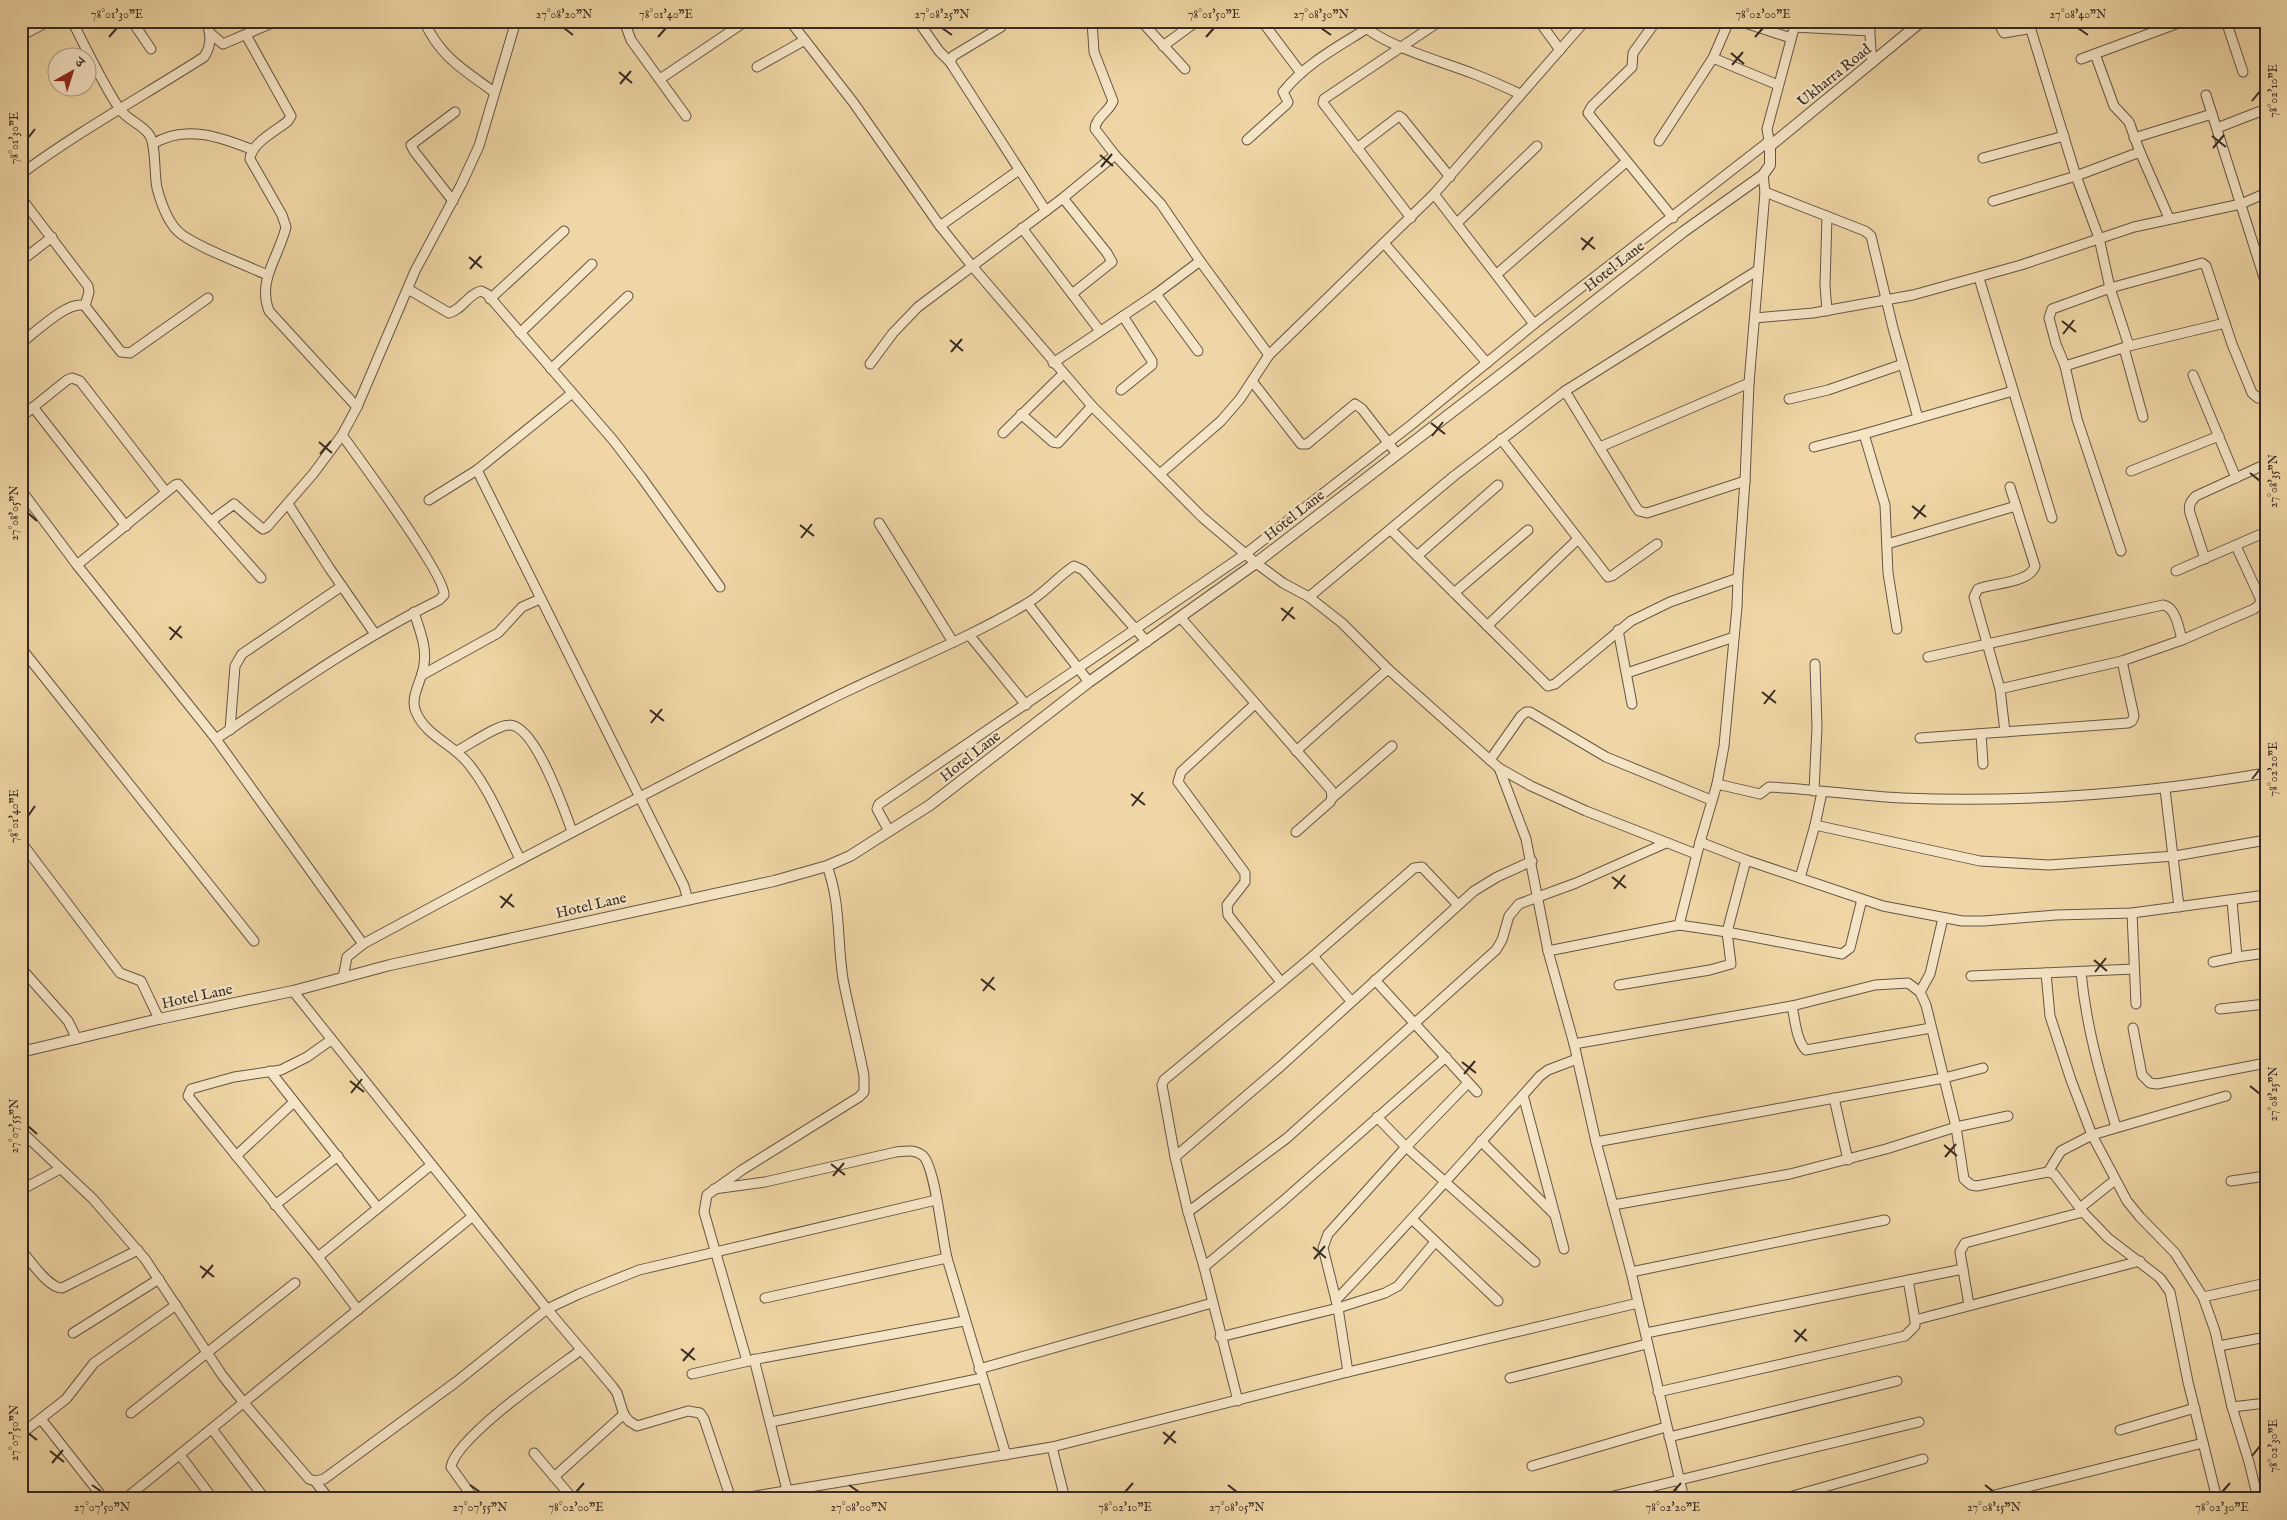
<svg xmlns="http://www.w3.org/2000/svg" width="2287" height="1520" viewBox="0 0 2287 1520" font-family="'IM FELL English','Noto Serif Devanagari',serif">
<rect width="100%" height="100%" fill="#f0d6a6"/>
<filter id="stains"><feTurbulence type="fractalNoise" baseFrequency=".004" numOctaves="4"/><feColorMatrix values="0 0 0 0 .2 0 0 0 0 .09 0 0 0 0 .02 0 0 0 .5 -.17"/></filter>
<radialGradient id="worn" r=".72"><stop offset=".6" stop-color="#630" stop-opacity="0"/><stop offset="1" stop-color="#630" stop-opacity=".3"/></radialGradient>
<g fill="none" stroke-linecap="round" stroke-linejoin="round">
<defs>
<g id="minor">
<path d="M72 21C87 50 101 81 119 108 126 120 143 124 150 136 156 146 154 174 157 188 161 203 168 224 181 234 201 249 244 264 267 275"/>
<path d="M132 21 151 49"/>
<path d="M424 21C441 58 463 69 494 92"/>
<path d="M624 21 631 40 686 116"/>
<path d="M790 21 853 102 940 226 972 266 1092 406 1202 517 1256 563 1283 583 1309 597 1342 623 1388 669 1499 768 1531 786 1586 811 1696 854"/>
<path d="M918 21 939 51 950 62"/>
<path d="M1004 21 1001 27 953 56 950 62 1046 211"/>
<path d="M1092 21 1094 52 1113 101C1109 112 1095 118 1095 129L1115 155 1161 204 1200 261 1269 355"/>
<path d="M1141 21 1185 69"/>
<path d="M1262 21 1301 73"/>
<path d="M1359 21C1379 45 1444 62 1474 74 1490 80 1505 87 1520 94"/>
<path d="M1539 21 1560 50"/>
<path d="M1656 21 1633 53 1632 67 1592 106 1588 113 1673 218"/>
<path d="M1739 21 1791 38"/>
<path d="M1869 21 1872 63"/>
<path d="M2226 21 2243 72"/>
<path d="M1794 27 1870 31"/>
<path d="M210 33 223 44 272 23"/>
<path d="M246 35 291 116 288 121C276 131 251 143 250 159L282 215 286 227C279 257 257 280 269 311L357 407"/>
<path d="M21 36 49 21"/>
<path d="M1163 46 1197 21"/>
<path d="M2095 54 2114 106 2129 122 2140 152 2169 218"/>
<path d="M1713 58 1778 85"/>
<path d="M2081 59 2184 21"/>
<path d="M757 67 805 40"/>
<path d="M660 79 746 21"/>
<path d="M2206 95 2266 284"/>
<path d="M2217 128 2266 109"/>
<path d="M2134 138 2212 114"/>
<path d="M1247 140 1287 104 1288 102 1283 92C1305 64 1336 48 1366 29"/>
<path d="M1659 141 1713 58 1729 21"/>
<path d="M153 144C185 124 221 137 253 150"/>
<path d="M1770 146 1767 129 1796 21"/>
<path d="M1357 148 1399 116 1402 118 1450 177"/>
<path d="M1983 158 2064 136"/>
<path d="M21 174C79 131 143 96 204 57 212 45 211 34 206 21"/>
<path d="M1765 192 1865 231 1871 236 1893 328 1918 418"/>
<path d="M1434 194 1534 324"/>
<path d="M21 198 88 286 89 292 85 306"/>
<path d="M1063 198 1107 253 1112 262 1072 294"/>
<path d="M453 201 414 151 411 145 455 112"/>
<path d="M1993 201 2076 176 2031 30 2027 29 2004 33 1997 21"/>
<path d="M1411 218 1323 103 1324 99 1440 21"/>
<path d="M1457 223 1537 146"/>
<path d="M940 226 1019 170"/>
<path d="M1022 228 1100 331"/>
<path d="M1384 243 1487 363"/>
<path d="M21 261 52 237"/>
<path d="M1497 274 1626 162"/>
<path d="M1979 278 2052 518"/>
<path d="M408 289 449 313C462 310 468 294 481 291L487 294 613 440 642 478 720 587"/>
<path d="M1156 294 1198 351"/>
<path d="M490 299 564 231"/>
<path d="M1827 311 1825 285 1827 216"/>
<path d="M1755 318 1813 313 1913 295 2021 265 2134 227 2241 204 2266 193"/>
<path d="M520 333 592 264"/>
<path d="M21 343C35 333 69 299 85 306L121 352 130 353 208 298"/>
<path d="M2129 346 2110 288 2099 238 2076 176 2140 152"/>
<path d="M2124 348 2143 417"/>
<path d="M1053 363 1156 294 1200 261"/>
<path d="M870 364 893 333 918 307 1063 198 1115 155"/>
<path d="M2065 366 2129 346 2225 323"/>
<path d="M551 369 628 296"/>
<path d="M2193 375 2236 478"/>
<path d="M1252 381 1301 444H1307L1355 404 1362 409 1397 454"/>
<path d="M1121 390 1152 365V361L1123 316"/>
<path d="M1565 391 1636 507 1639 511 1647 513 1745 481"/>
<path d="M1789 399 1828 390 1903 364"/>
<path d="M33 407 126 526"/>
<path d="M1021 414 1053 442 1058 443 1092 406"/>
<path d="M21 417 67 380 72 378 80 381 166 492"/>
<path d="M1003 433 1063 374"/>
<path d="M1864 434 1885 505 1888 573 1897 629"/>
<path d="M1501 439 1608 577 1612 576 1657 544"/>
<path d="M1600 447 1749 383"/>
<path d="M1814 447 1864 434 2013 391"/>
<path d="M477 470 684 886 688 900"/>
<path d="M2131 471 2219 436"/>
<path d="M1160 474 1221 421 1240 399 1269 355 1434 194 1585 21"/>
<path d="M21 490 77 565 216 739 363 944"/>
<path d="M429 500 477 470 571 394"/>
<path d="M288 504 330 569 375 634"/>
<path d="M211 521 234 504 259 526 263 529 267 527 313 474 342 435 357 407 415 271 461 185 479 146 516 21"/>
<path d="M879 523 953 642"/>
<path d="M1391 530 1548 686 1555 684 1631 621 1670 602 1738 578 1745 481 1749 383 1765 192 1763 175"/>
<path d="M1887 544 2016 506"/>
<path d="M2121 551 2077 419 2065 366 2056 344 2049 318 2052 309 2110 288 2202 263 2206 266 2232 344 2252 393 2258 398 2266 394"/>
<path d="M1417 556 1498 485"/>
<path d="M2205 559 2190 513C2188 505 2191 501 2196 496L2266 464"/>
<path d="M77 565 175 485 178 484 261 578"/>
<path d="M2176 571 2266 532"/>
<path d="M1454 593 1528 530"/>
<path d="M1309 597 1454 476 1565 391 1758 270"/>
<path d="M1028 604 1089 682"/>
<path d="M414 612C419 629 427 646 424 664 423 679 409 697 416 712 426 736 451 743 467 762 490 789 504 827 520 859"/>
<path d="M1181 618 1331 790 1332 798 1330 802 1296 832"/>
<path d="M1487 626 1578 539"/>
<path d="M1618 630 1632 704"/>
<path d="M970 636 1026 705"/>
<path d="M21 648 254 941"/>
<path d="M1928 657 2163 605C2176 607 2179 629 2182 640"/>
<path d="M1627 673 1734 637"/>
<path d="M422 675 498 633 522 607 540 599"/>
<path d="M2000 689 2122 661 2182 640 2254 609 2259 605 2261 600 2236 546"/>
<path d="M1255 704 1181 772 1178 782 1245 873V882L1227 905 1228 915 1281 982"/>
<path d="M230 730 235 666 242 654 342 586"/>
<path d="M2005 732 2000 689 1974 597 1978 589C1993 583 2030 583 2035 566L2010 487"/>
<path d="M1981 734 1983 764"/>
<path d="M1920 738 2128 723 2132 721 2134 716 2122 661"/>
<path d="M216 739C289 689 360 639 439 600L444 595C446 576 358 457 342 435"/>
<path d="M457 751C469 745 497 725 509 725 535 724 564 810 572 831"/>
<path d="M1296 751 1388 669"/>
<path d="M1490 760 1521 716 1526 712H1530L1606 757 1711 800"/>
<path d="M1499 768 1526 839 1548 951 1574 1044 1596 1142 1631 1272 1684 1499"/>
<path d="M1717 784 1760 794 1769 787C1814 789 1858 796 1902 798 2025 803 2144 794 2266 773"/>
<path d="M2165 789 2179 907"/>
<path d="M1814 791 1817 727 1815 664"/>
<path d="M1332 798 1392 746"/>
<path d="M1815 825 1980 861 2049 865 2175 856 2266 840"/>
<path d="M889 831 877 809 879 804 1244 555 1411 425 1534 324 1768 142"/>
<path d="M21 842 120 973 141 981 159 1019"/>
<path d="M1700 842 1717 784 1724 746 1737 607 1738 578"/>
<path d="M1800 878 1815 825 1822 792"/>
<path d="M2232 901 2237 957 2266 953"/>
<path d="M2132 913 2136 1004"/>
<path d="M1679 925 1727 932 1842 954 1850 948 1862 899"/>
<path d="M1548 951 1679 925 1700 842 1746 860 1883 906 1962 921H1984L2056 915 2132 913 2266 895"/>
<path d="M1313 956 1351 1001"/>
<path d="M2213 962 2237 957"/>
<path d="M21 968 68 1021 77 1039"/>
<path d="M2081 972C2086 1026 2100 1075 2116 1127"/>
<path d="M2046 973 2050 1016 2071 1080 2092 1135 2127 1201 2140 1217 2175 1253 2203 1297 2215 1331 2232 1407 2249 1462 2258 1499"/>
<path d="M1971 976 2134 969"/>
<path d="M343 978 347 957 363 944C514 862 665 783 819 705 887 670 961 643 1026 604 1044 594 1057 577 1074 566L1083 570 1147 642"/>
<path d="M1375 980 1477 1092"/>
<path d="M1619 985 1710 970 1731 964 1727 932 1746 860"/>
<path d="M293 991 547 1309 612 1386 617 1393 624 1415 629 1421 637 1426 688 1411 700 1413 704 1419 731 1499"/>
<path d="M1920 992 1930 974 1943 918"/>
<path d="M1792 1006C1795 1019 1796 1040 1806 1050L1931 1028"/>
<path d="M2220 1009 2266 1004"/>
<path d="M2133 1028 2142 1075 2150 1083 2157 1084 2266 1063"/>
<path d="M331 1040 307 1057 281 1070 234 1077 191 1089 188 1096 318 1257 358 1310"/>
<path d="M1574 1044 1792 1006 1875 985 1908 983 1920 992 1926 1005 1956 1127 1964 1179 1971 1185 1977 1186 2048 1172 2054 1174 2083 1212 2108 1238 2160 1278 2170 1292 2188 1382 2217 1499"/>
<path d="M270 1071 378 1208"/>
<path d="M1523 1095 1564 1249"/>
<path d="M1834 1098 1848 1160"/>
<path d="M1377 1117 1406 1147 1535 1262"/>
<path d="M21 1131 93 1199 145 1259 222 1375 244 1403 309 1479 315 1481 324 1479 456 1382 547 1309 579 1294 639 1270 936 1200"/>
<path d="M1481 1141 1555 1215"/>
<path d="M1596 1142 1944 1078 1983 1068"/>
<path d="M236 1156 294 1102"/>
<path d="M1175 1157 1281 1066 1474 891 1497 877 1532 861"/>
<path d="M2048 1172 2061 1151 2092 1135 2226 1096"/>
<path d="M2231 1181 2266 1176"/>
<path d="M714 1189 765 1182 896 1152C906 1151 913 1149 922 1155 935 1164 942 1238 947 1258L1006 1455"/>
<path d="M21 1190 60 1169"/>
<path d="M275 1205 338 1156"/>
<path d="M1613 1205 1790 1174 1886 1149 1956 1127 2008 1116"/>
<path d="M2080 1208 2115 1180"/>
<path d="M1188 1212 1287 1138 1496 950 1502 940 1509 916 1519 904 1576 883 1666 843"/>
<path d="M1413 1220 1498 1301"/>
<path d="M21 1250C30 1260 48 1288 62 1288L138 1250"/>
<path d="M318 1257 431 1165"/>
<path d="M1204 1267 1283 1201 1446 1057"/>
<path d="M1631 1272 1885 1220"/>
<path d="M2203 1297 2266 1283"/>
<path d="M765 1298 947 1258"/>
<path d="M1336 1300C1406 1227 1473 1151 1540 1076L1548 1070 1577 1059"/>
<path d="M1969 1305 1960 1252 1965 1243 2083 1212"/>
<path d="M1915 1320 2140 1261"/>
<path d="M73 1333 159 1279"/>
<path d="M1646 1333 1963 1269"/>
<path d="M1220 1337 1338 1308 1385 1293 1398 1286 1435 1242"/>
<path d="M2219 1346 2266 1337"/>
<path d="M754 1359 787 1490"/>
<path d="M747 1361 704 1212 707 1195 742 1170 859 1097 864 1092V1076C858 1044 849 1011 843 979 837 941 841 903 827 866"/>
<path d="M979 1369 1212 1303"/>
<path d="M1348 1372 1338 1308 1323 1248 1328 1234 1406 1147 1468 1083"/>
<path d="M692 1374 762 1358 964 1321"/>
<path d="M1510 1378 1647 1344"/>
<path d="M1658 1392 1905 1336 1915 1326V1320L1908 1280"/>
<path d="M1238 1401 1204 1267 1188 1212 1175 1157 1162 1085 1164 1080 1313 956 1414 868 1422 867 1458 905"/>
<path d="M2232 1407 2266 1403"/>
<path d="M131 1413 295 1283"/>
<path d="M41 1419 104 1499"/>
<path d="M771 1422 982 1378"/>
<path d="M212 1429 265 1499"/>
<path d="M2120 1430 2195 1408"/>
<path d="M21 1434 66 1399 94 1363 176 1305"/>
<path d="M1669 1437 1897 1381"/>
<path d="M1052 1447 1065 1499"/>
<path d="M534 1453 573 1499"/>
<path d="M180 1455 213 1499"/>
<path d="M1532 1466 1666 1427"/>
<path d="M554 1477 624 1414"/>
<path d="M315 1481 329 1499"/>
<path d="M125 1499 473 1216"/>
<path d="M474 1499 451 1467C456 1437 554 1370 581 1350"/>
<path d="M737 1499 1052 1447 1348 1372 1638 1303"/>
<path d="M1601 1499 1919 1422"/>
<path d="M1782 1499 1923 1459"/>
<path d="M1979 1499 2203 1443"/>
</g>
<path id="tertiary" d="M21 1052 159 1019 293 991 390 965 774 881 827 866 850 856 930 805 1089 682 1256 563 1495 379 1683 232 1763 175 1770 165V146L1922 21"/>
</defs>
<use href="#minor" stroke="#655644" stroke-width="11"/>
<use href="#tertiary" stroke="#655644" stroke-width="12"/>
<use href="#minor" stroke="#f5e4c5" stroke-width="9"/>
<use href="#tertiary" stroke="#f5e4c5" stroke-width="10"/>
</g>
<path fill="none" stroke="#372b24" stroke-width="2" d="M564 28 573 35M942 28 952 35M1321 28 1331 35M2078 28 2088 35M109 37 117 28M658 37 666 28M1206 37 1214 28M1755 37 1763 28M1731 53 1744 64M1732 65 1743 52M619 72 632 83M620 84 631 71M2252 101 2260 91M2212 136 2226 147M28 138 35 129M2213 148 2224 135M1100 155 1113 166M1101 167 1112 154M1581 238 1595 249M1582 250 1593 237M469 257 482 268M470 269 481 256M2062 321 2076 332M2063 334 2074 320M950 340 963 351M951 352 962 339M1431 423 1445 434M1432 436 1443 422M319 442 332 453M320 454 331 441M2250 473 2260 481M1912 506 1926 517M28 513 37 521M1914 519 1925 505M800 525 814 536M801 538 812 524M1281 608 1295 619M1282 621 1293 607M169 627 182 638M170 640 181 626M1762 692 1776 703M1764 704 1775 690M650 710 664 721M651 723 662 709M2252 779 2260 769M1131 794 1145 805M1132 806 1143 792M28 816 35 806M1612 877 1626 888M1614 889 1625 875M500 896 514 907M501 908 512 894M2094 960 2107 971M2095 972 2106 958M981 979 995 990M983 991 994 977M1462 1062 1476 1073M1464 1074 1475 1061M350 1081 364 1092M2250 1086 2260 1094M351 1093 362 1079M28 1126 37 1134M1944 1145 1957 1156M1945 1157 1956 1144M831 1164 845 1175M833 1176 844 1163M1313 1247 1326 1258M1314 1259 1325 1246M200 1266 214 1277M202 1278 213 1265M1794 1330 1807 1341M1795 1342 1806 1329M681 1349 695 1360M683 1361 694 1348M1163 1432 1176 1443M28 1433 37 1440M1164 1444 1175 1431M50 1451 64 1462M2252 1456 2260 1446M52 1463 63 1450M92 1485 102 1492M470 1485 480 1492M849 1485 859 1492M1228 1485 1237 1492M1985 1485 1994 1492M576 1492 584 1483M1125 1492 1133 1483M1673 1492 1681 1483M2222 1492 2230 1483"/>
<g text-anchor="middle" stroke-width="4.5" stroke-linejoin="round" paint-order="stroke">
<g font-size="15" fill="#372b24" stroke="#f5e4c5">
<text transform="translate(1834 75) rotate(-39)" y="5">Ukharra Road</text>
<text transform="translate(1614 266) rotate(-38)" y="5">Hotel Lane</text>
<text transform="translate(1294 515) rotate(-38)" y="5">Hotel Lane</text>
<text transform="translate(970 756) rotate(-38)" y="5">Hotel Lane</text>
<text transform="translate(591 905) rotate(-13)" y="5">Hotel Lane</text>
<text transform="translate(197 996) rotate(-12)" y="5">Hotel Lane</text>
</g>
</g>
<rect width="2287" height="1520" fill="none" stroke="#f0d6a6" stroke-width="55"/>
<g transform="translate(72 72) rotate(39)"><circle r="24" fill="#f5e4c5" stroke="#a99a85"/>
<path d="M0-4L9 19L0 12L-9 19Z" fill="#8f2418"/>
<text y="-8" font-size="14" font-weight="bold" text-anchor="middle" fill="#372b24">उ</text>
</g>
<rect x="28" y="28" width="2232" height="1464" fill="none" stroke="#372b24" stroke-width="2"/>
<g font-size="12" text-anchor="middle" fill="#372b24">
<text x="117" y="18">78°01'30"E</text>
<text x="564" y="18">27°08'20"N</text>
<text x="666" y="18">78°01'40"E</text>
<text x="942" y="18">27°08'25"N</text>
<text x="1214" y="18">78°01'50"E</text>
<text x="1321" y="18">27°08'30"N</text>
<text x="1763" y="18">78°02'00"E</text>
<text x="2078" y="18">27°08'40"N</text>
<text transform="translate(2273 91) rotate(-90)" y="4">78°02'10"E</text>
<text transform="translate(14 138) rotate(-90)" y="4">78°01'30"E</text>
<text transform="translate(2273 481) rotate(-90)" y="4">27°08'35"N</text>
<text transform="translate(14 513) rotate(-90)" y="4">27°08'05"N</text>
<text transform="translate(2273 769) rotate(-90)" y="4">78°02'20"E</text>
<text transform="translate(14 816) rotate(-90)" y="4">78°01'40"E</text>
<text transform="translate(2273 1094) rotate(-90)" y="4">27°08'25"N</text>
<text transform="translate(14 1126) rotate(-90)" y="4">27°07'55"N</text>
<text transform="translate(14 1433) rotate(-90)" y="4">27°07'50"N</text>
<text transform="translate(2273 1446) rotate(-90)" y="4">78°02'30"E</text>
<text x="102" y="1511">27°07'50"N</text>
<text x="480" y="1511">27°07'55"N</text>
<text x="576" y="1511">78°02'00"E</text>
<text x="859" y="1511">27°08'00"N</text>
<text x="1125" y="1511">78°02'10"E</text>
<text x="1237" y="1511">27°08'05"N</text>
<text x="1673" y="1511">78°02'20"E</text>
<text x="1994" y="1511">27°08'15"N</text>
<text x="2222" y="1511">78°02'30"E</text>
</g>
<rect width="100%" height="100%" filter="url(#stains)"/>
<rect width="100%" height="100%" fill="url(#worn)"/>
</svg>
